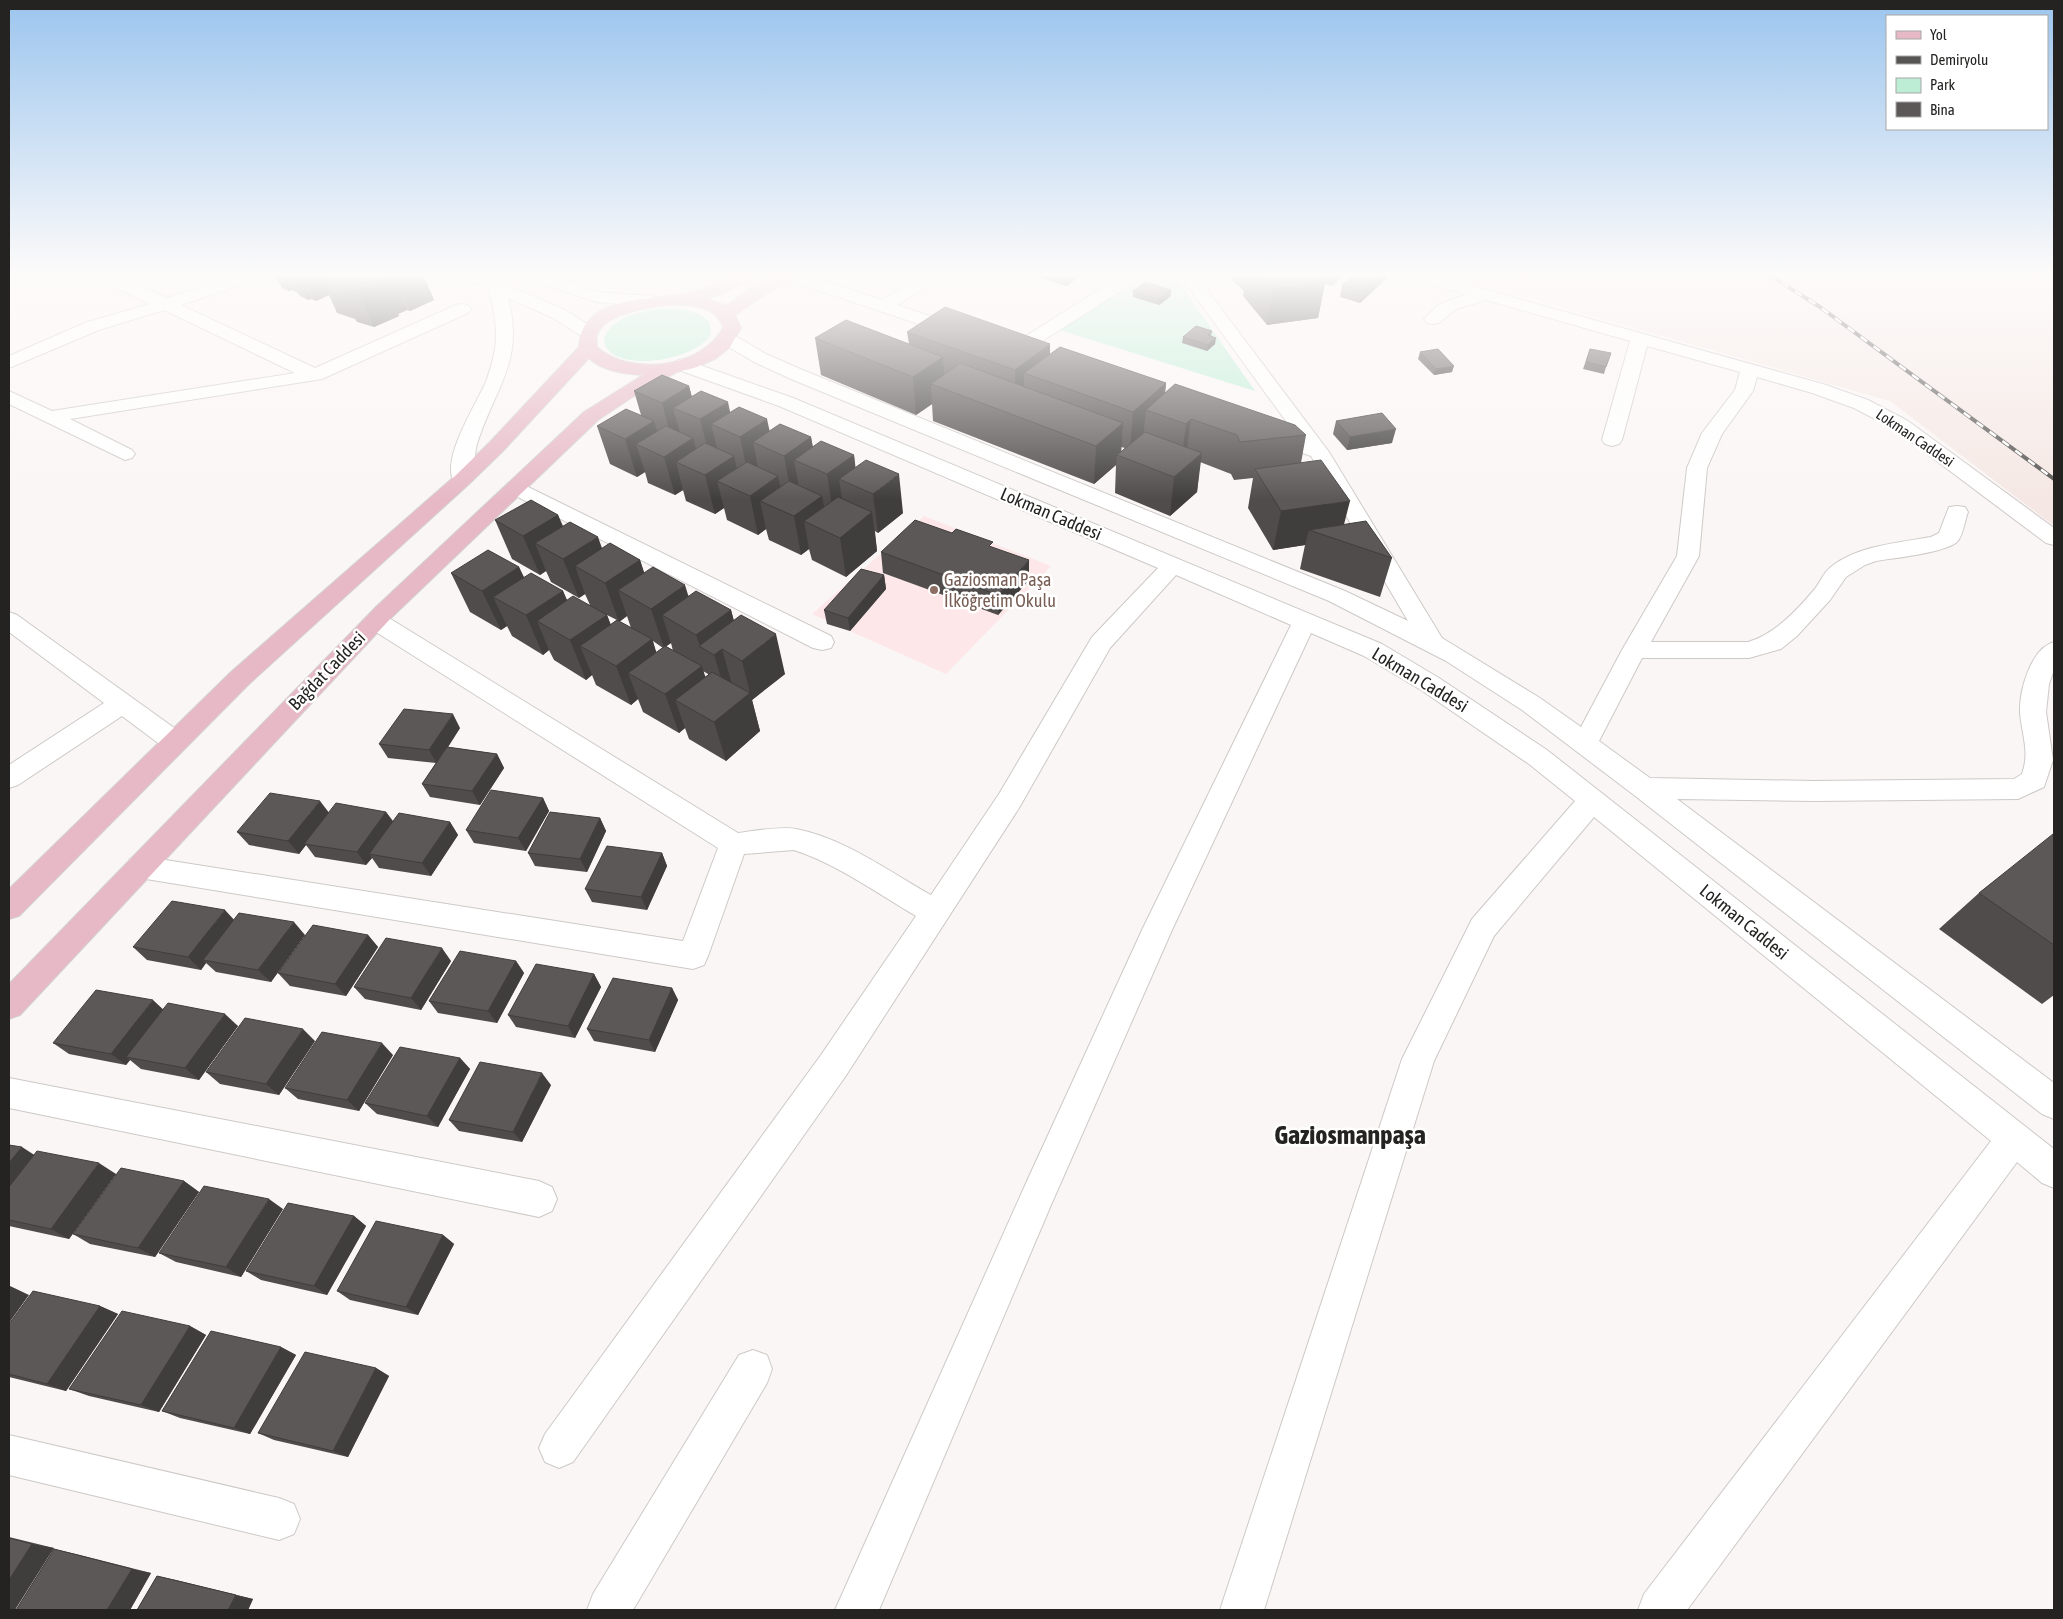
<svg xmlns="http://www.w3.org/2000/svg" width="2063" height="1619" viewBox="0 0 2063 1619" font-family="'Asap Condensed',sans-serif">
<rect width="100%" height="100%" fill="#faf6f5"/>
<path fill="#f5e8e4" d="M1445 274H2054V526L1890 401Z"/>
<path fill="#fde7e8" d="M924 516 1051 566 946 674 812 614Z"/>
<g fill="#bdeed5">
<path d="M1138 274H1173L1255 391 1060 330Z"/>
<path d="M658 309C676 308 698 308 710 323L711 334C694 364 603 374 604 338 613 317 638 312 658 309Z"/>
</g>
<g fill="none" stroke-linecap="round" stroke-linejoin="round">
<defs>
<g id="minor">
<path d="M93 274H114L167 298 241 274H264L262 278 181 305 315 368 456 305 462 304 468 305 471 309 468 313 322 379 70 419 132 450 135 454 132 458 125 460 9 404V391L52 411 295 373 164 310 99 330 9 368V356L87 322 150 304 95 278Z"/>
<path d="M461 274H482L565 310 595 329 598 333 595 337 589 338 583 337 553 318 508 298C525 362 495 387 477 444 474 455 474 477 469 484L462 486 455 484C439 462 475 406 485 384 489 374 492 364 494 354 499 332 494 311 489 289L463 278Z"/>
<path d="M524 274H547L598 292 649 296 655 297 658 301 655 305 649 306 596 302 526 278Z"/>
<path d="M780 274H803L882 300 924 274H943L941 278 897 305 966 328 969 332 966 336 960 337 954 336 782 278Z"/>
<path d="M1124 274H1143L1141 278 1022 354 1016 355 1010 354 1007 350 1010 346Z"/>
<path d="M1179 274H1195L1329 452 1442 638 1540 698 1581 727 1622 650 1677 556 1687 468 1702 433 1735 390 1740 372 1647 346 1622 440 1619 444 1612 446 1605 444 1602 440 1630 341 1486 300 1456 309 1439 323 1433 324 1427 323 1424 319 1438 305 1466 294 1406 278 1404 274H1429L1826 385 1868 400 1908 421 2054 528V545L2046 543 1894 429 1854 408 1812 393 1757 377 1753 391 1722 434 1707 468 1699 556 1651 642H1748C1775 634 1796 611 1814 590 1820 583 1824 571 1832 566 1860 545 1898 543 1931 537L1939 533 1949 507 1957 506 1965 507 1968 512C1965 520 1963 536 1957 542 1944 553 1894 558 1876 561L1865 565 1846 577 1830 600 1797 636 1781 649 1749 658H1642L1599 741 1650 778 1814 781 2014 779 2022 774C2030 751 2022 736 2020 713 2019 691 2031 648 2054 642V670L2049 684 2046 712 2053 760 2044 787 2018 799 1814 801 1677 799 2054 1083V1119L2042 1114 1634 795 1522 710 1446 661 1329 601 791 379 754 362 722 343 719 339 722 335 728 334 734 335 766 354 805 371 1345 591 1408 621 1311 456 1262 439 1259 435 1262 431 1269 429 1299 439Z"/>
<path d="M683 359 793 398 1382 644 1439 678 1547 750 2054 1149V1188L2042 1183 2017 1162 1687 1610H1638L1644 1594 1991 1141 1594 817 1494 936 1434 1061 1264 1610H1220L1402 1059 1472 919 1575 801 1529 764 1421 690 1364 656 1311 633 1172 930 1051 1205 879 1610H835L1027 1181 1142 930 1291 625 1176 575 1110 648 1019 808 845 1077 573 1462 559 1468 545 1462 539 1448 545 1434 821 1055 916 916C877 893 837 864 794 850L744 854 708 956 704 965 693 969 140 878 130 875 126 867 130 859 140 856 683 941 718 848 368 627 364 621 368 615 376 613 384 615 738 833C753 831 782 826 796 829 844 838 888 871 931 895L999 794 1092 637 1158 568 779 406 676 369 674 365 676 361Z"/>
<path d="M515 482 522 484 831 636 834 642 831 648 822 650 813 648 508 492 505 488 508 484Z"/>
<path d="M9 612 17 615 184 735 188 742 184 749 175 752 166 749 122 716 18 785 9 788V765L104 703 9 632Z"/>
<path d="M9 1078 539 1181 552 1187 557 1199 552 1211 539 1217 9 1108Z"/>
<path d="M753 1350 767 1355 772 1369 767 1383 633 1610H587L593 1594 739 1355Z"/>
<path d="M9 1435 279 1498 294 1504 300 1519 294 1534 279 1540 9 1475Z"/>
</g>
<path id="major" d="M737 274H758L756 278 722 294 706 298 726 306 754 286 777 274H797L795 278 766 294 735 315 741 328 730 347 715 359 694 368 677 372 640 392 598 420 392 617 20 1015 9 1019V984L376 607 584 412 643 375C624 374 602 371 589 358L503 451 469 484 249 684 19 916 9 919V889L231 672 455 476 489 443 579 347C581 296 648 300 684 294 703 290 720 282 737 274ZM668 305C689 304 717 305 723 328 701 368 631 377 597 347 597 343 596 338 597 335 604 313 650 307 668 305Z"/>
</defs>
<use href="#minor" stroke="#cdc9c7" stroke-width="2"/>
<use href="#major" stroke="#d3d3d3" stroke-width="2"/>
<use href="#minor" fill="#fff" fill-rule="evenodd"/>
<use href="#major" fill="#e7b9c7" fill-rule="evenodd"/>
<defs>
<path id="rail" d="M1768 274 1820 307 2054 479"/>
</defs>
<use href="#rail" stroke="#575554" stroke-width="4"/>
<use href="#rail" stroke="#fff" stroke-width="2.5" stroke-dasharray="8" stroke-linecap="butt"/>
</g>
<g fill="#4f4c4b" fill-rule="evenodd">
<path d="M274 274H423L434 300 410 311 407 310 398 314 399 316 374 327 357 322 355 319 337 313 329 295 316 301 311 299 308 300 300 296 298 293 292 290 289 291 282 288Z"/>
<path d="M1016 274H1083L1066 286 1032 275 1028 277Z"/>
<path d="M1226 274H1344L1332 286 1325 284 1318 318 1267 325 1243 296 1244 291Z"/>
<path d="M1386 279 1360 303 1340 297 1342 285Z"/>
<path d="M1133 291 1171 296 1159 305 1133 297Z"/>
<path d="M1212 331 1211 336 1215 344 1207 351 1182 343 1183 337Z"/>
<path d="M907 332 1050 354 1166 383 1165 392 1306 435 1301 463 1344 525 1392 558 1380 597 1300 569 1305 545 1273 550 1248 508 1253 478 1234 480 1231 474 1200 462 1197 492 1170 516 1115 493 1116 465 1094 484 933 421 932 404 916 415 821 375 815 338 909 344ZM1121 447 1125 448 1121 452Z"/>
<path d="M1590 349 1606 367 1604 374 1583 369Z"/>
<path d="M1420 352 1452 372 1434 375 1418 359Z"/>
<path d="M689 386 692 397 770 431 811 437 813 447 854 455 855 467 903 513 878 533 875 531 877 551 846 577 812 560 809 549 801 555 769 540 766 529 758 535 727 520 724 508 715 514 686 501 683 490 675 495 648 483 645 472 637 477 610 464 597 426 641 415 634 391Z"/>
<path d="M1336 421 1392 443 1347 450 1333 434Z"/>
<path d="M558 515 563 526 602 548 640 560 644 573 689 596 731 610 734 621 785 674 752 700 760 731 726 761 689 739 685 728 679 733 643 712 638 699 631 705 596 685 592 675 586 680 554 660 549 650 543 655 512 636 507 626 501 630 470 612 451 573 519 567 524 577 563 591 567 600 590 605 585 594 579 598 551 582 546 571 540 575 512 559 495 520ZM607 615 617 620 611 625ZM627 616 631 628 619 622ZM653 641 663 648 656 653ZM671 643 673 651 666 646ZM703 671 708 674V675L705 677Z"/>
<path d="M993 547 1029 580 998 615 883 573 881 552Z"/>
<path d="M884 575 886 589 850 631 827 624 824 610Z"/>
<path d="M460 728 448 747 497 754 504 768 480 805 430 797 422 784 436 763 388 758 379 744Z"/>
<path d="M543 798 549 811 526 851 474 843 466 830Z"/>
<path d="M329 812H386L393 821 450 822 458 835 431 876 379 868 372 858 366 865 315 857 306 845 299 854 249 845 237 832Z"/>
<path d="M600 818 606 831 587 872 535 866 528 853Z"/>
<path d="M2054 835V995L2042 1004 1939 929 1979 893Z"/>
<path d="M662 853 667 866 647 910 592 902 585 889Z"/>
<path d="M234 920 305 935 271 982 216 972 206 963 201 970 147 960 133 947Z"/>
<path d="M368 935 378 947 346 996 290 986 278 973Z"/>
<path d="M451 961 421 1010 365 999 354 987Z"/>
<path d="M516 961 524 973 497 1023 438 1013 429 1001Z"/>
<path d="M594 974 601 987 575 1038 516 1027 508 1015Z"/>
<path d="M672 988 678 1000 655 1052 594 1041 587 1029Z"/>
<path d="M163 1009 238 1026 199 1080 141 1069 130 1060 126 1065 69 1054 53 1043Z"/>
<path d="M315 1041 279 1095 220 1084 206 1072Z"/>
<path d="M393 1055 359 1111 298 1099 285 1088Z"/>
<path d="M460 1058 470 1069 438 1127 377 1114 365 1103Z"/>
<path d="M551 1085 522 1142 459 1131 449 1120Z"/>
<path d="M9 1145 34 1155 116 1174 69 1239 9 1226Z"/>
<path d="M184 1181 199 1192 155 1257 90 1244 73 1234Z"/>
<path d="M283 1209 241 1277 176 1262 159 1253Z"/>
<path d="M354 1216 366 1226 327 1295 261 1280 246 1271Z"/>
<path d="M443 1235 454 1244 418 1315 350 1300 337 1291Z"/>
<path d="M100 1306 118 1314 66 1391 9 1377V1324Z"/>
<path d="M190 1326 206 1335 159 1412 89 1396 69 1389Z"/>
<path d="M281 1347 296 1355 250 1434 180 1418 162 1411Z"/>
<path d="M376 1368 389 1376 348 1457 274 1440 258 1433Z"/>
<path d="M9 1537 54 1548 9 1610Z"/>
<path d="M54 1549 76 1554 151 1573 130 1610H16Z"/>
<path d="M157 1576 176 1580 253 1599 248 1610H137Z"/>
</g>
<g fill="#403e3d">
<path d="M202 274H212L204 276Z"/>
<path d="M280 274H284L292 290 289 291Z"/>
<path d="M295 274H299L311 299 308 300Z"/>
<path d="M303 274H318L329 295 316 301Z"/>
<path d="M391 274 407 310 398 314 399 316 374 327 357 291 380 279Z"/>
<path d="M397 274H423L434 300 410 311 394 275Z"/>
<path d="M1028 274H1032V275L1028 277Z"/>
<path d="M1066 274H1083L1066 286Z"/>
<path d="M1246 274 1244 291H1243Z"/>
<path d="M1339 274H1344L1332 286 1333 279Z"/>
<path d="M1381 274H1387L1386 279 1360 303 1363 291Z"/>
<path d="M1325 282 1318 318 1267 325 1273 289Z"/>
<path d="M1171 290V296L1159 305V299Z"/>
<path d="M1216 338 1215 344 1207 351 1208 345Z"/>
<path d="M1050 344V381L1024 373V401L1015 408V370Z"/>
<path d="M943 357 945 389 931 384 932 404 916 415 913 377Z"/>
<path d="M1454 366 1452 372 1434 375 1436 369Z"/>
<path d="M1166 383 1163 416 1146 410 1143 438 1130 450 1133 412Z"/>
<path d="M689 386 697 418 673 408 681 436 672 441 662 403Z"/>
<path d="M728 402 735 435 711 424 718 452 710 458 700 419Z"/>
<path d="M767 419 774 451 753 442 758 468 748 475 740 437Z"/>
<path d="M1191 419 1186 457 1181 462 1186 424Z"/>
<path d="M654 421 665 457 693 438 703 474 676 462 683 490 675 495 664 457 636 444 645 472 637 477 625 439Z"/>
<path d="M1123 423 1121 456 1117 455 1116 465 1094 484 1096 446Z"/>
<path d="M1396 429 1392 443 1347 450 1350 437Z"/>
<path d="M811 437 816 469 794 460 799 488 791 494 784 456Z"/>
<path d="M1202 453 1197 492 1170 516 1174 477Z"/>
<path d="M854 455 858 487 839 479 843 505 833 513 827 474Z"/>
<path d="M734 456 742 493 717 481 724 508 715 514 705 475Z"/>
<path d="M899 474 903 513 878 533 873 494Z"/>
<path d="M778 476 786 512 760 501 766 529 758 535 750 496Z"/>
<path d="M822 496 829 532 804 521 809 549 801 555 794 516Z"/>
<path d="M1350 501 1340 540 1309 530 1305 545 1273 550 1281 511Z"/>
<path d="M872 512 877 551 846 577 840 538Z"/>
<path d="M558 515 573 553 598 537 612 576 575 566 585 594 579 598 563 559 535 543 546 571 540 575 523 536Z"/>
<path d="M640 560 653 599 618 590 627 616 619 622 605 583Z"/>
<path d="M1029 560V580L998 615V595Z"/>
<path d="M519 567 536 606 493 597 507 626 501 630 482 591Z"/>
<path d="M884 575 886 589 850 631 848 618Z"/>
<path d="M685 585 697 624 662 615 671 643 664 648 651 609Z"/>
<path d="M563 591 579 630 537 621 549 650 543 655 526 615Z"/>
<path d="M731 610 741 649H722L733 688 726 694 714 655 700 646 696 635Z"/>
<path d="M607 615 621 654 580 646 592 675 586 680 570 640Z"/>
<path d="M776 634 785 674 752 700 760 731 726 761 714 722 750 693 742 661Z"/>
<path d="M652 639 665 678 628 673 638 699 631 705 616 666Z"/>
<path d="M702 666 714 705 675 700 685 728 679 733 665 694Z"/>
<path d="M453 714 460 728 437 764 429 750Z"/>
<path d="M497 754 504 768 480 805 472 791Z"/>
<path d="M543 798 549 811 526 851 518 838Z"/>
<path d="M320 801 330 814 304 844 306 845 299 854 288 841Z"/>
<path d="M386 812 395 825 369 854 372 858 366 865 357 852Z"/>
<path d="M600 818 606 831 587 872 580 859Z"/>
<path d="M450 822 458 835 431 876 422 863Z"/>
<path d="M662 853 667 866 647 910 641 897Z"/>
<path d="M225 910 237 923 203 960 206 963 201 970 188 957Z"/>
<path d="M294 922 305 935 271 982 258 970Z"/>
<path d="M368 935 378 947 346 996 335 984Z"/>
<path d="M442 948 451 961 421 1010 411 998Z"/>
<path d="M516 961 524 973 497 1023 488 1011Z"/>
<path d="M594 974 601 987 575 1038 568 1026Z"/>
<path d="M672 988 678 1000 655 1052 649 1040Z"/>
<path d="M153 1000 167 1013 126 1057 130 1060 126 1065 111 1054Z"/>
<path d="M225 1014 238 1026 199 1080 185 1068Z"/>
<path d="M303 1029 315 1041 279 1095 266 1084Z"/>
<path d="M382 1043 393 1055 359 1111 347 1100Z"/>
<path d="M460 1058 470 1069 438 1127 427 1116Z"/>
<path d="M542 1073 551 1085 522 1142 513 1132Z"/>
<path d="M22 1147 39 1158 9 1197V1163Z"/>
<path d="M99 1163 116 1174 69 1239 51 1229Z"/>
<path d="M184 1181 199 1192 155 1257 138 1248Z"/>
<path d="M269 1199 283 1209 241 1277 226 1267Z"/>
<path d="M354 1216 366 1226 327 1295 314 1286Z"/>
<path d="M443 1235 454 1244 418 1315 406 1307Z"/>
<path d="M10 1286 29 1295 9 1323V1288Z"/>
<path d="M100 1306 118 1314 66 1391 47 1384Z"/>
<path d="M190 1326 206 1335 159 1412 141 1405Z"/>
<path d="M281 1347 296 1355 250 1434 234 1428Z"/>
<path d="M376 1368 389 1376 348 1457 333 1451Z"/>
<path d="M32 1544 54 1548 15 1610H9V1580Z"/>
<path d="M132 1569 151 1573 130 1610H107Z"/>
<path d="M236 1595 253 1599 248 1610H228Z"/>
</g>
<g fill="#5c5857" stroke="#403e3d">
<path d="M320 274H391L380 279 383 280 357 291 340 286 343 284 320 277 323 275Z"/>
<path d="M1260 274H1317L1325 282 1273 289Z"/>
<path d="M1317 274H1339L1333 279 1318 275Z"/>
<path d="M1355 274H1381L1363 291 1342 285Z"/>
<path d="M1146 282 1171 290 1159 299 1133 291Z"/>
<path d="M945 307 1050 344 1015 370 907 332Z"/>
<path d="M846 320 943 357 913 377 815 338Z"/>
<path d="M1196 326 1212 331 1208 335 1216 338 1208 345 1183 337Z"/>
<path d="M1060 347 1166 383 1133 412 1024 373Z"/>
<path d="M1438 349 1454 366 1436 369 1420 352Z"/>
<path d="M1590 349 1611 353 1606 367 1586 362Z"/>
<path d="M960 363 1123 423 1096 446 931 384Z"/>
<path d="M662 375 689 386 662 403 634 391Z"/>
<path d="M1175 384 1295 425 1306 435 1240 442 1237 435 1191 419 1186 424 1146 410Z"/>
<path d="M701 391 728 402 700 419 673 408Z"/>
<path d="M739 407 767 419 740 437 711 424Z"/>
<path d="M626 409 654 421 625 439 597 426Z"/>
<path d="M1382 413 1396 429 1350 437 1336 421Z"/>
<path d="M780 424 811 437 784 456 753 442Z"/>
<path d="M666 426 693 438 664 457 636 444Z"/>
<path d="M1145 432 1202 453 1174 477 1117 455Z"/>
<path d="M821 441 854 455 827 474 794 460Z"/>
<path d="M705 443 734 456 705 475 676 462Z"/>
<path d="M866 460 899 474 873 494 839 479Z"/>
<path d="M1321 460 1350 501 1281 511 1255 469Z"/>
<path d="M747 462 778 476 750 496 717 481Z"/>
<path d="M789 481 822 496 794 516 760 501Z"/>
<path d="M838 497 872 512 840 538 804 521Z"/>
<path d="M531 500 558 515 523 536 495 520Z"/>
<path d="M915 520 952 533 956 529 993 542 989 546 1029 560 998 595 881 552Z"/>
<path d="M1366 521 1392 558 1309 530Z"/>
<path d="M570 522 598 537 563 559 535 543Z"/>
<path d="M610 543 640 560 605 583 575 566Z"/>
<path d="M488 550 519 567 482 591 451 573Z"/>
<path d="M653 567 685 585 651 609 618 590Z"/>
<path d="M861 569 884 575 848 618 824 610Z"/>
<path d="M531 573 563 591 526 615 493 597Z"/>
<path d="M696 591 731 610 696 635 662 615Z"/>
<path d="M573 596 607 615 570 640 537 621Z"/>
<path d="M741 615 776 634 742 661 722 649 714 655 699 646Z"/>
<path d="M617 620 652 639 616 666 580 646Z"/>
<path d="M665 646 702 666 665 694 628 673Z"/>
<path d="M712 672 750 693 714 722 675 700Z"/>
<path d="M404 709 453 714 429 750 379 744Z"/>
<path d="M447 747 497 754 472 791 422 784Z"/>
<path d="M491 790 543 798 518 838 466 830Z"/>
<path d="M270 793 320 801 288 841 237 832Z"/>
<path d="M336 803 386 812 357 852 304 844Z"/>
<path d="M550 812 600 818 580 859 528 853Z"/>
<path d="M399 813 450 822 422 863 369 854Z"/>
<path d="M2053 834 2054 835V945L1979 893Z"/>
<path d="M607 846 662 853 641 897 585 889Z"/>
<path d="M172 901 225 910 188 957 133 947Z"/>
<path d="M239 913 294 922 258 970 203 960Z"/>
<path d="M313 925 368 935 335 984 278 973Z"/>
<path d="M386 938 442 948 411 998 354 987Z"/>
<path d="M460 951 516 961 488 1011 429 1001Z"/>
<path d="M536 964 594 974 568 1026 508 1015Z"/>
<path d="M613 978 672 988 649 1040 587 1029Z"/>
<path d="M96 990 153 1000 111 1054 53 1043Z"/>
<path d="M168 1003 225 1014 185 1068 126 1057Z"/>
<path d="M245 1018 303 1029 266 1084 206 1072Z"/>
<path d="M322 1032 382 1043 347 1100 285 1088Z"/>
<path d="M400 1047 460 1058 427 1116 365 1103Z"/>
<path d="M480 1062 542 1073 513 1132 449 1120Z"/>
<path d="M9 1145 22 1147 9 1163Z"/>
<path d="M37 1151 99 1163 51 1229 9 1220V1187Z"/>
<path d="M121 1168 184 1181 138 1248 73 1234Z"/>
<path d="M204 1186 269 1199 226 1267 159 1253Z"/>
<path d="M288 1203 354 1216 314 1286 246 1271Z"/>
<path d="M376 1221 443 1235 406 1307 337 1291Z"/>
<path d="M33 1291 100 1306 47 1384 9 1374V1324Z"/>
<path d="M122 1311 190 1326 141 1405 69 1389Z"/>
<path d="M211 1331 281 1347 234 1428 162 1411Z"/>
<path d="M305 1352 376 1368 333 1451 258 1433Z"/>
<path d="M9 1538 32 1544 9 1580Z"/>
<path d="M54 1549 132 1569 107 1610H16Z"/>
<path d="M157 1576 236 1595 228 1610H137Z"/>
</g>
<linearGradient id="sky" x2="0" y2="1"><stop stop-color="#9cc5ee"/><stop offset="0.55" stop-color="#fdfbfa"/><stop offset="1" stop-color="#fdfbfa" stop-opacity="0"/></linearGradient>
<rect width="2063" height="500" fill="url(#sky)"/>
<circle fill="#8d6e63" stroke="#fff" stroke-width="2" cx="934" cy="590" r="5"/>
<g text-anchor="middle" stroke-width="5" stroke-linejoin="round" paint-order="stroke">
<g font-size="15" fill="#242322" stroke="#fff">
<text transform="translate(1915 438) rotate(34)" y="5">Lokman Caddesi</text>
</g>
<g font-size="18" fill="#242322" stroke="#fff">
<text transform="translate(1051 514) rotate(23)" y="6">Lokman Caddesi</text>
<text transform="translate(327 671) rotate(-46)" y="6">Bağdat Caddesi</text>
<text transform="translate(1420 680) rotate(31)" y="6">Lokman Caddesi</text>
<text transform="translate(1744 922) rotate(39)" y="6">Lokman Caddesi</text>
</g>
<g font-size="18" fill="#785e54" stroke="#fff" text-anchor="start">
<text x="944" y="586">Gaziosman Paşa<tspan x="944" dy="21">İlköğretim Okulu</tspan></text>
</g>
<g font-size="26" font-weight="bold" fill="#242322" stroke="#fff">
<text x="1350" y="1144">Gaziosmanpaşa</text>
</g>
</g>
<rect width="2063" height="1619" fill="none" stroke="#242322" stroke-width="20"/>
<rect x="1886" y="15" width="162" height="115" fill="#ffffff" stroke="#a7a7a7"/>
<rect x="1896" y="31" width="25" height="8" fill="#e7b9c7" stroke="#a7a7a7"/>
<text x="1930" y="40" font-size="15" fill="#242322">Yol</text>
<rect x="1896" y="56" width="25" height="8" fill="#575554" stroke="#a7a7a7"/>
<text x="1930" y="65" font-size="15" fill="#242322">Demiryolu</text>
<rect x="1896" y="78" width="25" height="15" fill="#bdeed5" stroke="#a7a7a7"/>
<text x="1930" y="90" font-size="15" fill="#242322">Park</text>
<rect x="1896" y="102" width="25" height="15" fill="#5c5857" stroke="#a7a7a7"/>
<text x="1930" y="115" font-size="15" fill="#242322">Bina</text>
</svg>
